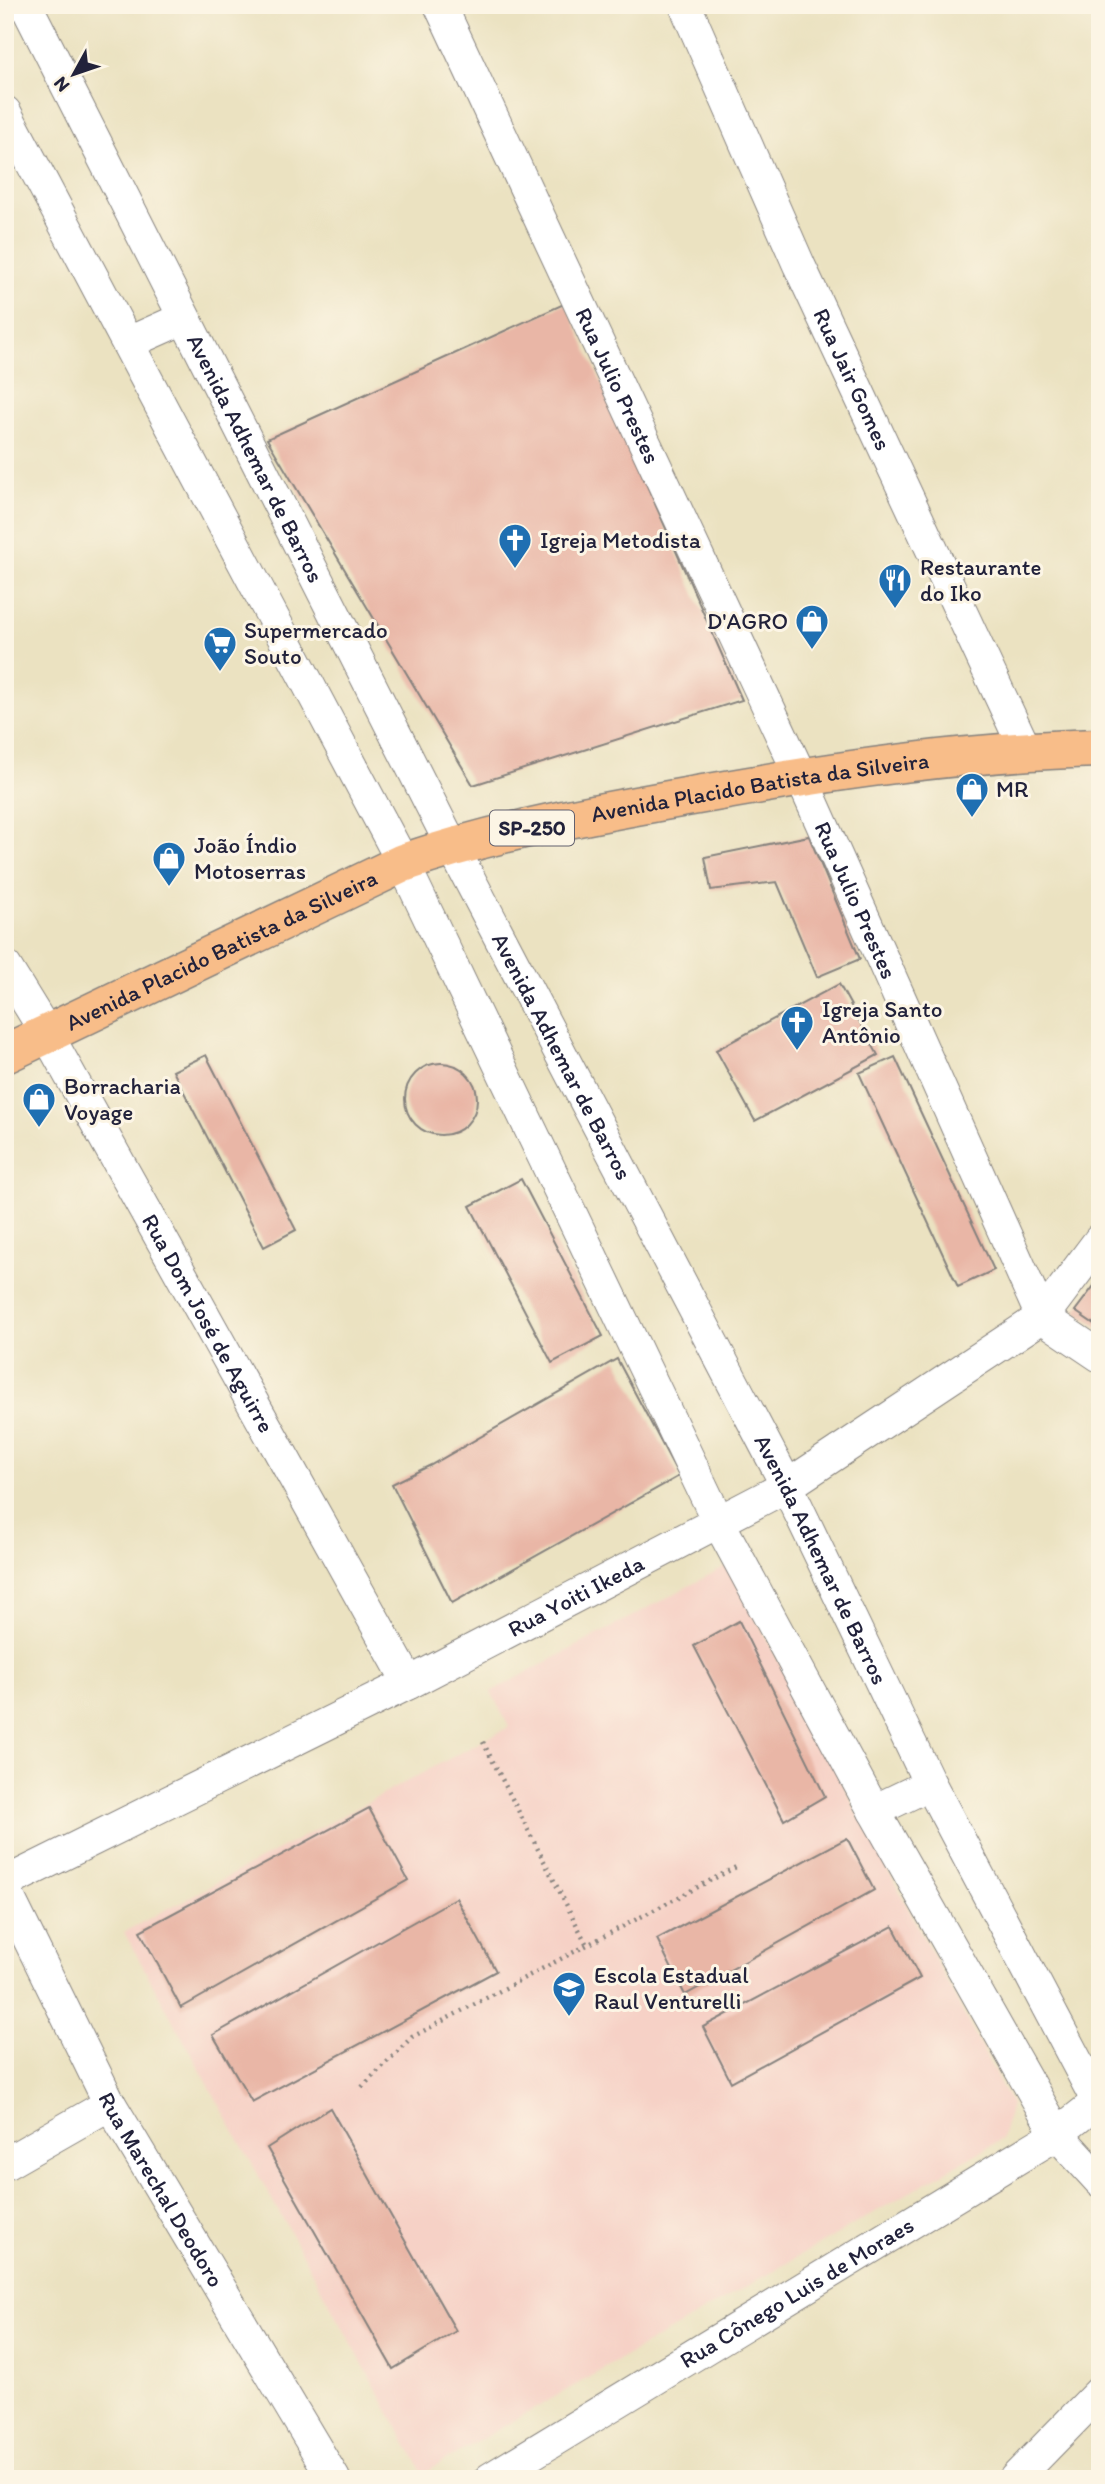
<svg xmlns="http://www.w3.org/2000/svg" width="1105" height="2484" viewBox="0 0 1105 2484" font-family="Itim,sans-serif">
<rect width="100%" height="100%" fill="#fcf5e5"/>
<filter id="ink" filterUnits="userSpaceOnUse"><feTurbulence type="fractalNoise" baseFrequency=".0143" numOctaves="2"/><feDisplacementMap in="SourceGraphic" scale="14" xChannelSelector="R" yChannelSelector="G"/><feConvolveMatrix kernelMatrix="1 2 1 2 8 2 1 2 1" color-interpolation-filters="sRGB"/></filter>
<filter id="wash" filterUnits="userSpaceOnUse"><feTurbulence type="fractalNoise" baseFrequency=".00686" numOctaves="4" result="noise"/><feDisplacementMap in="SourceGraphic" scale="28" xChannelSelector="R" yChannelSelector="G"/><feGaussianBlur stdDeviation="1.57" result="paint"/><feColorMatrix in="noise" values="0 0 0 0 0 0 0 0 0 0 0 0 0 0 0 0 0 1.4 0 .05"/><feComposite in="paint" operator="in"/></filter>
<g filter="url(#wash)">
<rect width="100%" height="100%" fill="#ebe2c1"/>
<path fill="#f6d1c6" d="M728 1565 1011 2104 1002 2139 423 2473 124 1932 509 1727 491 1692Z"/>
<g id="blocks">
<g fill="#e9b6a6">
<path d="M566 303 742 700 473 785 267 439Z"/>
<path d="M809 836 860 959 817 977 777 882 711 890 705 857Z"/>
<path d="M839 984 878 1055 755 1121 716 1050Z"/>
<path d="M206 1055 296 1230 264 1247 173 1071Z"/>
<path d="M895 1057 994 1270 958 1287 859 1073Z"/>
<circle cx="441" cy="1099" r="36"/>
<path d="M521 1179 603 1336 552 1363 470 1206Z"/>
<path d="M1100 1278V1328L1075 1311Z"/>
<path d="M617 1359 679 1476 452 1603 392 1484 431 1465Z"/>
<path d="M739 1621 825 1796 784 1820 694 1646Z"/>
<path d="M369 1808 408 1880 181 2008 140 1931Z"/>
<path d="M847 1838 874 1890 685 1995 657 1939Z"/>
<path d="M456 1898 496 1971 252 2102 213 2035Z"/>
<path d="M893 1926 920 1978 731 2082 703 2027Z"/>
<path d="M330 2108 456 2331 393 2369 267 2148Z"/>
</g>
</g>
</g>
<g filter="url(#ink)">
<use href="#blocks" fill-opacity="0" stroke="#86827e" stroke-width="2"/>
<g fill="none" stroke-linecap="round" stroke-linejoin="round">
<defs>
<g id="minor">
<path id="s1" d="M26 5 452 846 787 1486 930 1784 1100 2106"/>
<path id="s2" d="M440 5 801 777 1042 1317 1100 1356"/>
<path id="s3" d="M685 5 799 265 1025 749"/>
<path d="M5 112 403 863 719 1523 874 1811 1057 2134 1100 2181"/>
<path d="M128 343 184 318"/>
<path id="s4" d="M5 966 47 1034 409 1683"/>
<path d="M874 1811 930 1784"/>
<path id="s5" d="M5 1883 409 1683 787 1486 1042 1317 1100 1240"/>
<path id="s6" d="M5 1890 110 2104 334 2479"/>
<path d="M5 2164 110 2104"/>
<path id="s7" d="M490 2479 1057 2134 1100 2100"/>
<path d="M1015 2479 1100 2392"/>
</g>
<g id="primary">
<path id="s8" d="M5 1054 403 863C502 829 606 811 709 793 838 770 969 751 1100 748"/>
</g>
</defs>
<use href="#minor" stroke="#86827e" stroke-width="34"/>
<use href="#primary" stroke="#86827e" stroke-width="41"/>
<g stroke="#86827e" stroke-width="4.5" stroke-dasharray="2 5" stroke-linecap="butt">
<path d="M483 1742 587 1945"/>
<path d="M362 2087 412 2037 736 1867"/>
</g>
<use href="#minor" stroke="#fff" stroke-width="32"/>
<use href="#primary" stroke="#f8bd89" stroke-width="38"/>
</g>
</g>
<defs>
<symbol id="church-pin" viewBox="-11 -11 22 30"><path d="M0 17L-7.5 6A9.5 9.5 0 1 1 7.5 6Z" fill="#1f6fb2" stroke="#fcf5e5"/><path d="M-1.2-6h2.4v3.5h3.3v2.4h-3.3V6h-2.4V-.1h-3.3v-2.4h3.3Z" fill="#fff"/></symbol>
<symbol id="restaurant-pin" viewBox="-11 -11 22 30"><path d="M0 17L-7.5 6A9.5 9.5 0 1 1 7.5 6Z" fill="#1f6fb2" stroke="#fcf5e5"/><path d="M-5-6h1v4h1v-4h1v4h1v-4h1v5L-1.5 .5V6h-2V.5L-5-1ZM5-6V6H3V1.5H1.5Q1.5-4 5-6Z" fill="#fff"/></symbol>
<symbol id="shop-pin" viewBox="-11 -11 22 30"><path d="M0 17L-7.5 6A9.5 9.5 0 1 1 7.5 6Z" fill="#1f6fb2" stroke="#fcf5e5"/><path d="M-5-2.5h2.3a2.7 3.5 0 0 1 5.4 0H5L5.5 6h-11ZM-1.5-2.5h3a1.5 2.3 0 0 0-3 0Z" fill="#fff"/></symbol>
<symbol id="supermarket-pin" viewBox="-11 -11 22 30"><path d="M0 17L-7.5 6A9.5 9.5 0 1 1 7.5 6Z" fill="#1f6fb2" stroke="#fcf5e5"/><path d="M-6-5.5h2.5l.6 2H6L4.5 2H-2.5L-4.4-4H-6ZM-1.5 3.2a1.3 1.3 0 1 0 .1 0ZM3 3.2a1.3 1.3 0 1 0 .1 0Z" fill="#fff"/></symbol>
<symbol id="school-pin" viewBox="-11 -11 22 30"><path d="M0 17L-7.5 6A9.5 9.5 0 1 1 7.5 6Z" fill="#1f6fb2" stroke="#fcf5e5"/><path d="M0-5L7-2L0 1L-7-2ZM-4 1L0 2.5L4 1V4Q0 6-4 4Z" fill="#fff"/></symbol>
</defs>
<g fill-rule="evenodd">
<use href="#church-pin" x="496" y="521" width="38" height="52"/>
<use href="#restaurant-pin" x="876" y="561" width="38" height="52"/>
<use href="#shop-pin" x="793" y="602" width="38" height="52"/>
<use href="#supermarket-pin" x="201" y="624" width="38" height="52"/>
<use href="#shop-pin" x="953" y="770" width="38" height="52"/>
<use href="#shop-pin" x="150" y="839" width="38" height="52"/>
<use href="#church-pin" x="778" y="1003" width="38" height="52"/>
<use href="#shop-pin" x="20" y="1080" width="38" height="52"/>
<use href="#school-pin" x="550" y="1969" width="38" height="52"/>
</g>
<g text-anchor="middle" stroke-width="6" stroke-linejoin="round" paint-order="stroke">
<rect fill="#fcf5e5" stroke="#63616e" stroke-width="2" x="490" y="810.5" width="84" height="35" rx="5"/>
<g font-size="21" font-weight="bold" fill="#22223b">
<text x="532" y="835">SP-250</text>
</g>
<g font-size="23" fill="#22223b" stroke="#fcf5e5">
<text dy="8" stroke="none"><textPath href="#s3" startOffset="410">Rua Jair Gomes</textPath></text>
<text dy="8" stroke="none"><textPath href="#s2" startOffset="420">Rua Julio Prestes</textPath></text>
<text dy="8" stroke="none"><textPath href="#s1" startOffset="508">Avenida Adhemar de Barros</textPath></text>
<text dy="8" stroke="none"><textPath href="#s8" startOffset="807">Avenida Placido Batista da Silveira</textPath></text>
<text dy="8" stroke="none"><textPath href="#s2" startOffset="987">Rua Julio Prestes</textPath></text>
<text dy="8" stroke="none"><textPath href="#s8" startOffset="240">Avenida Placido Batista da Silveira</textPath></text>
<text dy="8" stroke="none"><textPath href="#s1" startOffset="1180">Avenida Adhemar de Barros</textPath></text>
<text dy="8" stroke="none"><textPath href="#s4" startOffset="411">Rua Dom José de Aguirre</textPath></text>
<text dy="8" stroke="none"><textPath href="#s1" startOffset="1746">Avenida Adhemar de Barros</textPath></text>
<text dy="8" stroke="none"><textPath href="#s5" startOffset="639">Rua Yoiti Ikeda</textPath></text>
<text dy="8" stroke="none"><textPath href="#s6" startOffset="338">Rua Marechal Deodoro</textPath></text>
<text dy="8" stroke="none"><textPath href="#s7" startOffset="359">Rua Cônego Luis de Moraes</textPath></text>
</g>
<g font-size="23" fill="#22223b" stroke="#fcf5e5" text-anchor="start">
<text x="540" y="548">Igreja Metodista</text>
<text x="920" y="575">Restaurante<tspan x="920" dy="26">do Iko</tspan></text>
<text x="788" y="629" text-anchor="end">D'AGRO</text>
<text x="244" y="638">Supermercado<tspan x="244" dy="26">Souto</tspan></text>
<text x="996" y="797">MR</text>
<text x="194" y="853">João Índio<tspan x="194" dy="26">Motoserras</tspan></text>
<text x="822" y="1017">Igreja Santo<tspan x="822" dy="26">Antônio</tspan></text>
<text x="64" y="1094">Borracharia<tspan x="64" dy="26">Voyage</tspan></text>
<text x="594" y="1983">Escola Estadual<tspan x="594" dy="26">Raul Venturelli</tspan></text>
</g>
</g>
<rect width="1105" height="2484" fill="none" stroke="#fcf5e5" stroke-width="28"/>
<g transform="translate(74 74) rotate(230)" stroke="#fcf5e5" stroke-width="5" paint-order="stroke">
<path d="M0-5L12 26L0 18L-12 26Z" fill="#22223b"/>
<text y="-10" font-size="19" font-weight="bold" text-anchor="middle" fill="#22223b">N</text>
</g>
</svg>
